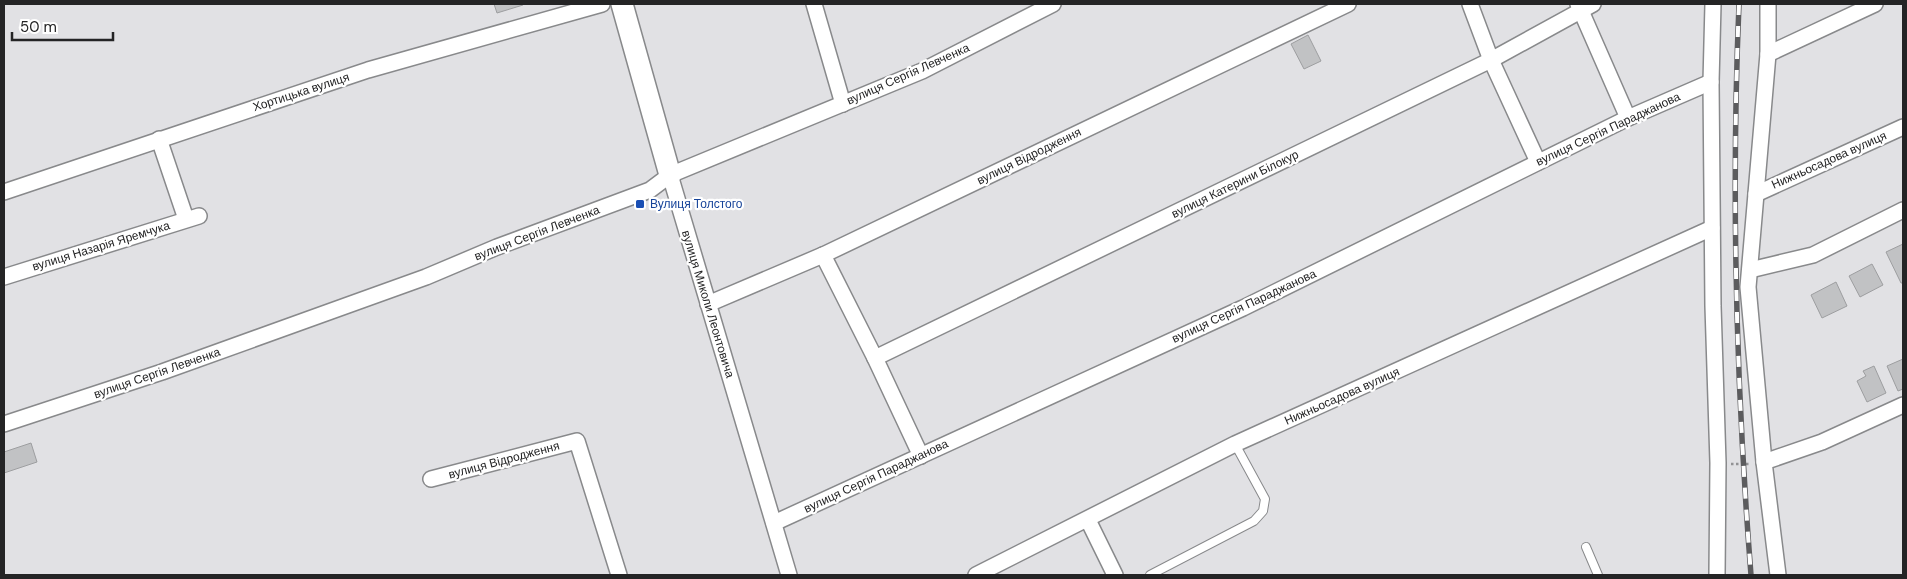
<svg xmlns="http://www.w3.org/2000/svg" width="1907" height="579" viewBox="0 0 1907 579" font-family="'DM Sans',sans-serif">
<rect width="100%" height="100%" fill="#e1e1e4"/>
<g fill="#c1c2c4" stroke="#9d9ea0">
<path d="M494 4H523V5L497 13Z"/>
<path d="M1308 35 1321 61 1304 69 1291 44Z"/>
<path d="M1903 244V283H1901L1886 252Z"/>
<path d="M1872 264 1883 285 1860 297 1849 276Z"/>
<path d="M1836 282 1847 306 1822 318 1811 295Z"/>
<path d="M1903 359V389L1898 391 1887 366Z"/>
<path d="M1874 366 1886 393 1867 402 1857 381 1866 376 1863 371Z"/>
<path d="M31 443 37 462 4 473V452Z"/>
</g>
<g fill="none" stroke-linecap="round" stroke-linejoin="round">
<defs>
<g id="lane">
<path d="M1586 547 1598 575"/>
<path d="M1150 575 1254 521 1263 511 1265 499 1235 444"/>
</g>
<g id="street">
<path d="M814 4 843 104"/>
<path d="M1470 4 1491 60 1538 162"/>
<path d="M1578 4 1628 118"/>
<path d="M1713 4 1711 82 1713 306 1718 463 1717 575"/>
<path d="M1768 4V54L1748 287 1764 462 1778 575"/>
<path d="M1768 54 1875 4"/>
<path d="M159 139 186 219"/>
<path d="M670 175 789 575"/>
<path d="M4 192 368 70 602 4"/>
<path d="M1756 194 1903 127"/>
<path d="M823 255 875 358 921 456"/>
<path d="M1750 270 1813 255 1903 210"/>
<path d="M4 277 199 216"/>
<path d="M708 304 823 255 1348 4"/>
<path d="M875 358 1491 60 1593 4"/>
<path d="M4 424 162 372 362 300 426 277 497 247 650 190 670 175 922 71 1053 4"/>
<path d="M1764 462 1822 442 1903 405"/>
<path d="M431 479 577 441 619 575"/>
<path d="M1088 520 1115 575"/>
<path d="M774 523 1243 308 1628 118 1711 82"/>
<path d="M976 575 1235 444 1712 228"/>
</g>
<path id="secondary" d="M622 4 670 175"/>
</defs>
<use href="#lane" stroke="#88898b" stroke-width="10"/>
<use href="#street" stroke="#88898b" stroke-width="18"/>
<use href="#secondary" stroke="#88898b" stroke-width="24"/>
<path stroke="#929294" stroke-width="2.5" stroke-dasharray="2.5 2.5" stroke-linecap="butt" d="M1731 464H1750"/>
<use href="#lane" stroke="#fff" stroke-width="8"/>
<use href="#street" stroke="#fff" stroke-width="15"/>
<use href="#secondary" stroke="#fff" stroke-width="21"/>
<defs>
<path id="rail" d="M1739 4C1731 195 1736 385 1751 575"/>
</defs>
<use href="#rail" stroke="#5c5c5e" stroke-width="5.5"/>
<use href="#rail" stroke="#fff" stroke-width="4" stroke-dasharray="11" stroke-linecap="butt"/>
</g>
<rect fill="#1a4fb4" stroke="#fff" stroke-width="2" x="635" y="199" width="10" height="10" rx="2.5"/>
<g text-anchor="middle" stroke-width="4.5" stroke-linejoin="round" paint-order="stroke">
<g font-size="12" fill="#242425" stroke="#fff">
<text transform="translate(908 74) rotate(-24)" y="4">вулиця Сергія Левченка</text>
<text transform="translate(301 92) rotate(-18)" y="4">Хортицька вулиця</text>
<text transform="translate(1608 129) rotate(-25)" y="4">вулиця Сергія Параджанова</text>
<text transform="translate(1029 156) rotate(-26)" y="4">вулиця Відродження</text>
<text transform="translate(1829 160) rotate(-24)" y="4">Нижньосадова вулиця</text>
<text transform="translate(1235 184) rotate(-26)" y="4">вулиця Катерини Білокур</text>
<text transform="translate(537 233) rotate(-21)" y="4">вулиця Сергія Левченка</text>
<text transform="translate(101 246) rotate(-17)" y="4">вулиця Назарія Яремчука</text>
<text transform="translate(708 304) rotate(73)" y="4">вулиця Миколи Леонтовича</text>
<text transform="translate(1244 306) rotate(-25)" y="4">вулиця Сергія Параджанова</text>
<text transform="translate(157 373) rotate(-19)" y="4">вулиця Сергія Левченка</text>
<text transform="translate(1342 396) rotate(-24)" y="4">Нижньосадова вулиця</text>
<text transform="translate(504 460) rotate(-15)" y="4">вулиця Відродження</text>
<text transform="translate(876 476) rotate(-25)" y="4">вулиця Сергія Параджанова</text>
</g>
<g font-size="12" fill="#164399" stroke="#fff" text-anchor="start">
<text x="650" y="208">Вулиця Толстого</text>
</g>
</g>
<rect width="1907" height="579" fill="none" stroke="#242425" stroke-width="10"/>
<path d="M12 32v8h101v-8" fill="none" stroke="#242425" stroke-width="2.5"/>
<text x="20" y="32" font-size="15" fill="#242425" stroke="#ffffff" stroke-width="4" paint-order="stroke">50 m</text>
</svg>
